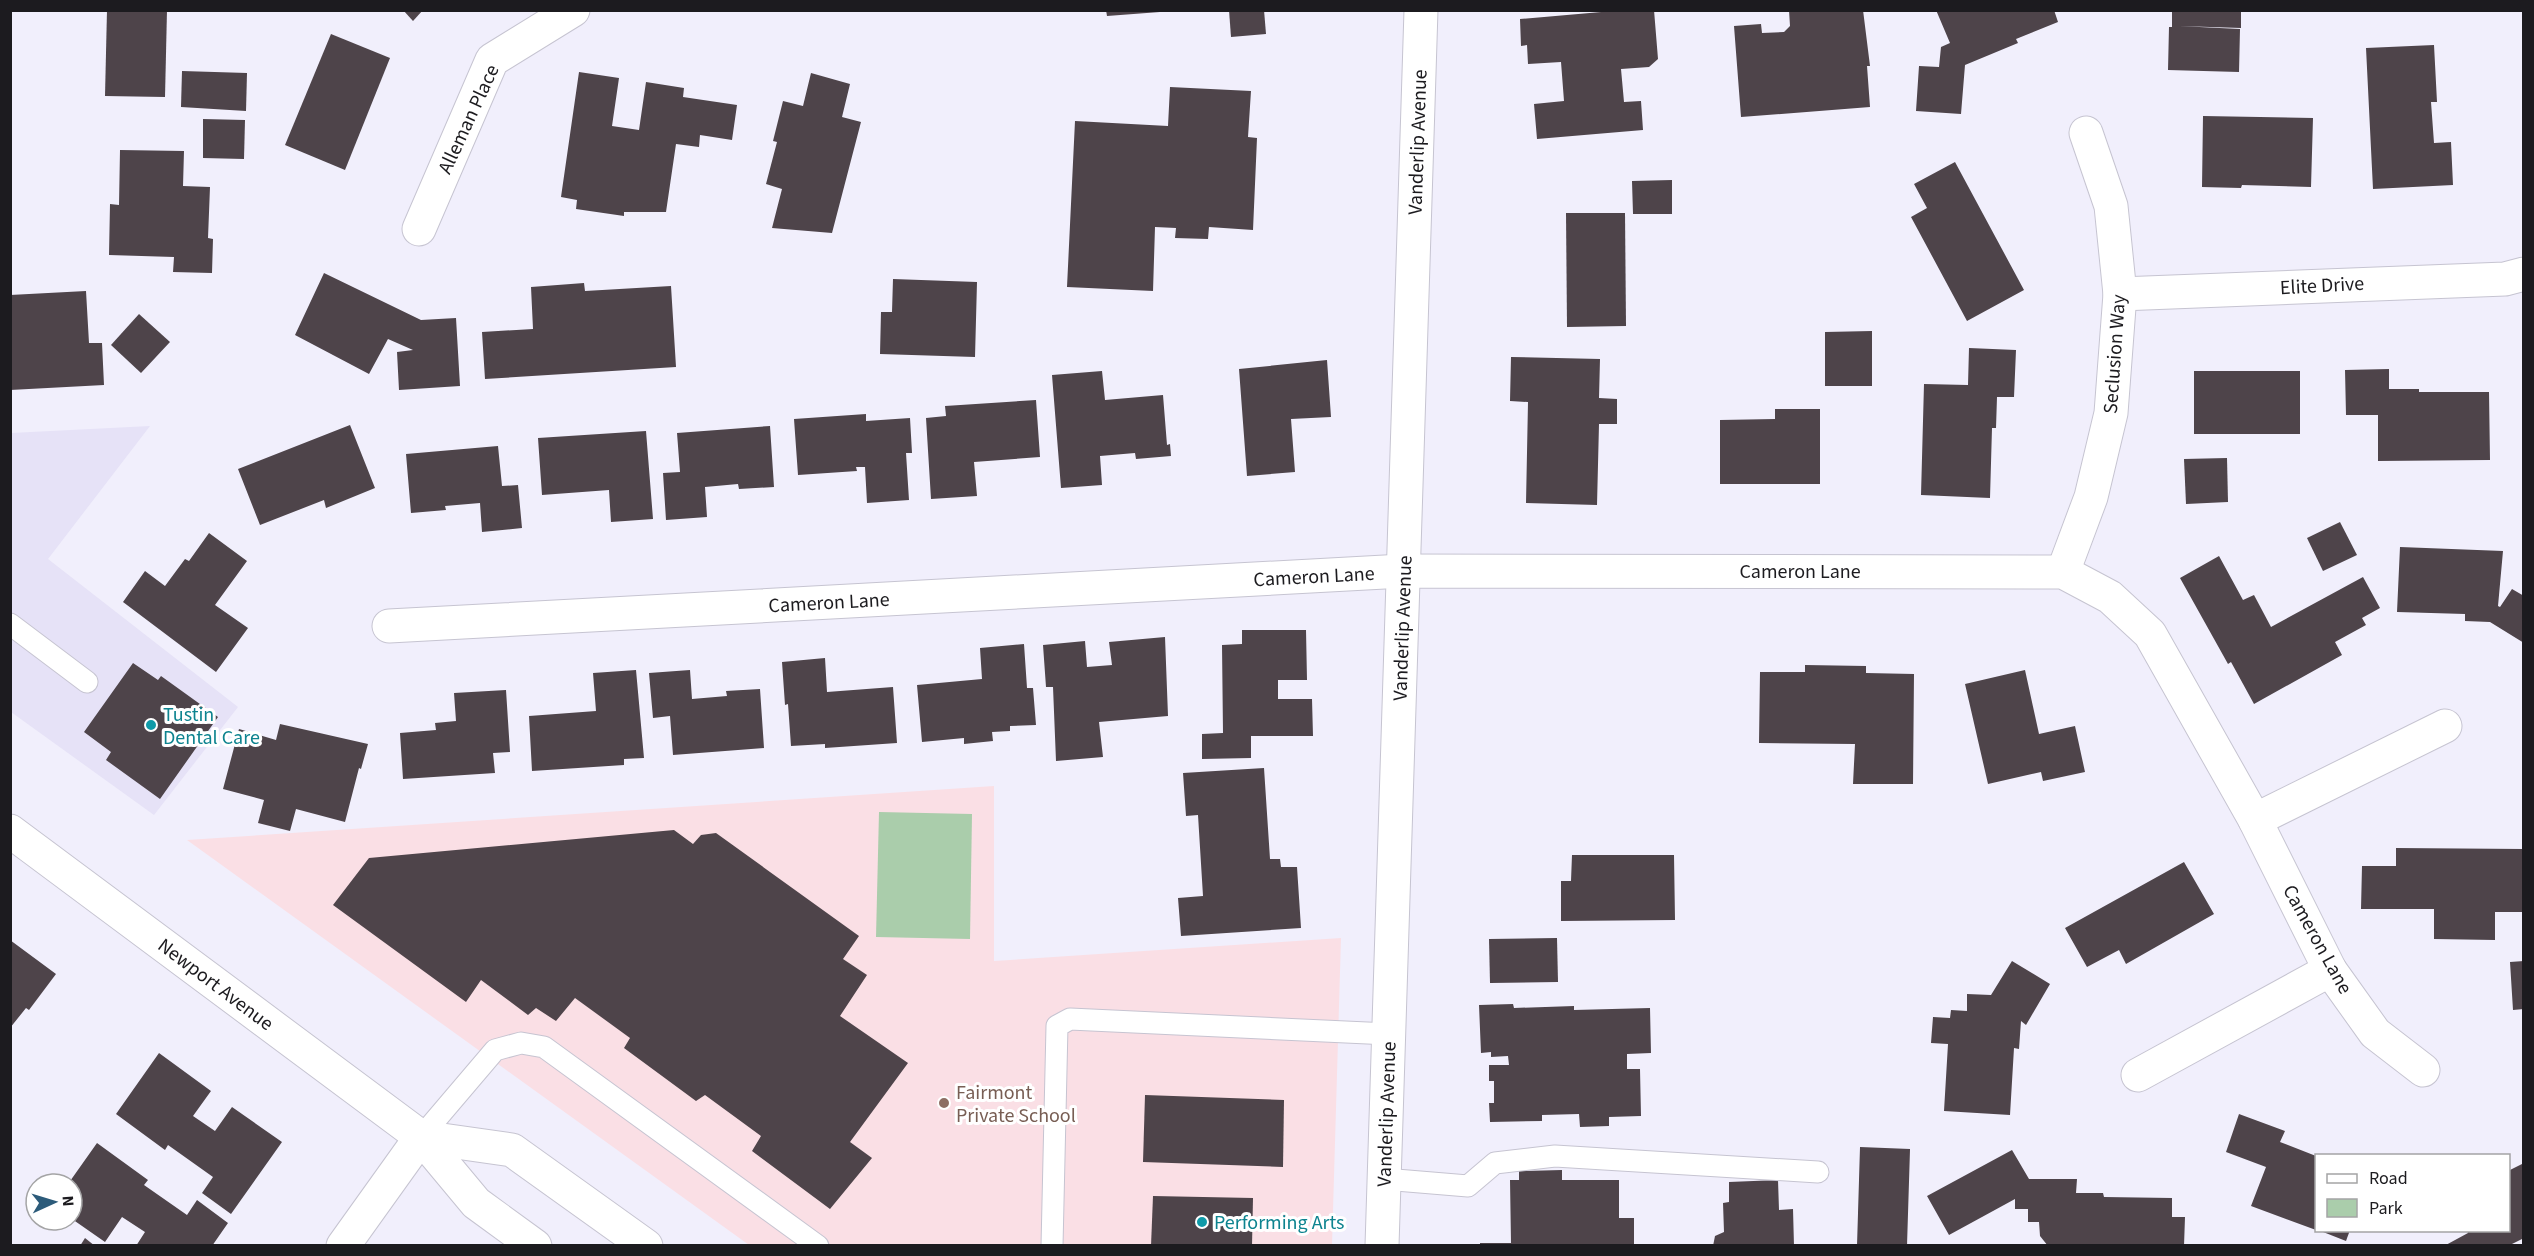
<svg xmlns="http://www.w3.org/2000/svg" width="2534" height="1256" viewBox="0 0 2534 1256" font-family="'Source Sans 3',sans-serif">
<rect width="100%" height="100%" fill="#f1effc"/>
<path fill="#e6e2f7" d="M150 426 48 559 238 707 154 815 11 712V433Z"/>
<path fill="#fadfe5" d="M994 786V961L1341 938 1332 1245H749L187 840Z"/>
<path fill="#aacdab" d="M879 812 972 814 970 939 876 937Z"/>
<g fill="#4e444a">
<path d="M107 10H167L165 97 105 96Z"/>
<path d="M403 10H423L413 21Z"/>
<path d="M1106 10H1160V12L1107 16Z"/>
<path d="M1229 10H1264L1266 34 1231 37Z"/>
<path d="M1624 10H1654L1658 59 1649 67 1621 69 1624 102 1641 101 1643 130 1537 139 1534 104 1564 101 1561 62 1528 64 1527 45 1521 46 1520 19Z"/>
<path d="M1789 10H1863L1870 66H1867L1870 107 1741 117 1734 26 1761 24 1762 33 1784 32 1790 26Z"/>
<path d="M1936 10H2054L2058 22 2016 39 2018 43 1965 65 1961 114 1916 111 1919 66 1939 67 1941 47 1950 43Z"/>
<path d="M2172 10H2241V28L2179 26 2240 29 2239 72 2168 70 2169 27H2172Z"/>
<path d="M331 34 390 58 345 170 285 145Z"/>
<path d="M2434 45 2437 102H2431L2434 143 2451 142 2453 185 2373 189 2366 48Z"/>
<path d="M182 71 247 73 246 111 181 107Z"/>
<path d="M579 72 619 78 612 126 639 130 646 82 684 88 683 97 737 105 732 140 700 135 699 147 676 144 666 212H624V216L576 209 577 200 561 197Z"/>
<path d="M811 73 850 84 842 117 861 122 832 233 772 228 782 189 766 184 777 142 773 141 783 101 803 106Z"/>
<path d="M1170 87 1251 91 1248 137 1257 138 1253 230 1209 227 1208 239 1175 238 1176 228 1155 227 1153 291 1067 287 1075 121 1168 126Z"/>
<path d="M2203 116 2313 118 2311 187 2242 185 2241 188 2202 187Z"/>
<path d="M203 119 245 120 244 159 203 158Z"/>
<path d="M120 150 184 151 183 186 210 187 208 238 213 239 212 273 173 272 174 257 109 255 110 204 119 205Z"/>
<path d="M1955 162 2024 290 1967 321 1911 217 1927 208 1914 184Z"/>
<path d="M1672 180V214H1633L1632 181Z"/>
<path d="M1566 213H1625L1626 326 1567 327Z"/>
<path d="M324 273 421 320 456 318 460 386 399 390 397 352 413 350 388 339 369 374 295 335Z"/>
<path d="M893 279 977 282 975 357 880 354 881 312H892Z"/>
<path d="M584 283 585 291 671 286 676 367 485 379 482 332 533 329 531 287Z"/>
<path d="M86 291 89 343H102L104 385 10 390V295Z"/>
<path d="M139 314 170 342 141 373 111 345Z"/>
<path d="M1872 331V386H1825V332Z"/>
<path d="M1969 348 2016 350 2014 397H1997L1996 428H1992L1990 498 1921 495 1924 384 1968 385Z"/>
<path d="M1511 357 1600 359 1599 398 1617 399V424H1599L1597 505 1526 503 1528 402 1510 401Z"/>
<path d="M1327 360 1331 417 1291 419 1295 472 1247 476 1239 369Z"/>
<path d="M2389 369V389H2419V392H2489L2490 460 2378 461V415H2346L2345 370Z"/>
<path d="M1102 371 1105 400 1163 395 1167 445 1170 444 1171 456 1136 459 1135 453 1100 456 1102 485 1061 488 1052 375Z"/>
<rect x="2194" y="371" width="106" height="63"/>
<path d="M1036 400 1040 457 974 462 977 496 931 499 926 418 946 416 945 406Z"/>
<path d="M1775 409H1820V484H1720V420L1775 419Z"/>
<path d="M866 414V421L910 418 912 453H906L909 500 867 503 865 467H856L857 471 798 475 794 419Z"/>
<path d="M350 425 375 488 326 508 324 500 260 525 238 469Z"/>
<path d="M770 426 774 487 739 489 738 484 705 487 707 517 666 520 663 473 680 472 677 433Z"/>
<path d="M646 431 653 519 611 522 609 490 542 495 538 438Z"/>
<path d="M498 446 502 486 518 485 522 528 482 532 480 503 445 506 446 510 411 513 406 454Z"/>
<path d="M2227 458 2228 502 2186 504 2184 459Z"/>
<path d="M2340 522 2357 555 2323 571 2307 538Z"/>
<path d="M209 533 247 561 215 605 248 628 216 672 123 602 145 571 165 586 185 559 189 561Z"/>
<path d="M2400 547 2503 551 2498 606 2500 607 2512 589 2524 596V643L2490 622 2465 621V614L2397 612Z"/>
<path d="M2219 556 2243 600 2254 595 2271 627 2363 577 2380 608 2362 618 2366 625 2335 642 2342 655 2254 704 2231 662 2228 664 2180 578Z"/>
<path d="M1242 630H1306L1307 680H1278V699H1312L1313 736H1251V758L1202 759V734L1223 733 1222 645 1242 644Z"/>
<path d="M1165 637 1168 716 1099 722 1103 757 1056 761 1053 687H1046L1043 645 1085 641 1087 667 1112 665 1109 642Z"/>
<path d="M1024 644 1027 688H1033L1036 725 1010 726V731L992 732 993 741 964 744V738L922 742 917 685 982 679 980 648Z"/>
<path d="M825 658 827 692 893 687 897 743 825 748V744L791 746 788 704 785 705 782 662Z"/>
<path d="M133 663 158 680 161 676 218 717 160 799 106 760 111 752 84 732Z"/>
<path d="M1805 665 1866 666V673L1914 674 1913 784H1853L1855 744 1759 743 1760 672H1805Z"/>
<path d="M636 670 644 758 624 759V765L532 771 529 716 596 711 593 673Z"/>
<path d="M690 670 692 699 727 696 726 691 760 689 764 748 673 755 670 716 653 718 649 673Z"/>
<path d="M2025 670 2039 734 2075 726 2085 772 2043 781 2041 772 1988 784 1965 684Z"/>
<path d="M506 690 510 752 493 753 495 773 403 779 400 733 436 730 435 723 456 721 454 693Z"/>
<path d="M280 724 368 744 361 769 359 768 345 822 296 809 290 831 258 823 264 800 223 789 239 729 276 740Z"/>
<path d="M1264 768 1270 859H1280L1281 867H1297L1301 928 1181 936 1178 898 1203 896 1198 815 1186 816 1183 773Z"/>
<path d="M674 830 693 844 701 835 716 833 859 936 843 959 867 975 840 1016 908 1063 850 1142 872 1158 830 1209 752 1151 761 1136 705 1095 696 1101 624 1048 630 1038 575 998 556 1021 536 1008 528 1015 481 980 466 1002 333 905 369 858Z"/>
<path d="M2396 848 2524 849V912H2495V940L2434 939V909H2361L2362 866H2396Z"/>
<path d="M1572 855H1674L1675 920 1561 921V881H1571Z"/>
<path d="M2184 862 2214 914 2126 964 2119 950 2087 967 2065 928Z"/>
<path d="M1557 938 1558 982 1490 983 1489 939Z"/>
<path d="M10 940 56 974 29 1010 26 1008 10 1028Z"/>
<path d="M2012 961 2050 984 2026 1025 2021 1021 2019 1049 2014 1048 2010 1115 1944 1111 1948 1044 1931 1043 1933 1017 1950 1018 1951 1010 1967 1011V994L1991 995Z"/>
<path d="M2524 961V1009L2513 1010 2510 962Z"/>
<path d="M1513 1004 1514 1008 1574 1006V1010L1650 1008 1651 1053 1627 1054V1069H1640L1641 1116 1609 1117V1126L1580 1127 1579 1114 1542 1115V1121L1490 1122 1489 1103H1494V1081H1489V1065H1509L1508 1056 1491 1057V1052L1481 1053 1479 1005Z"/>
<path d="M159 1053 211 1091 193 1116 215 1131 232 1107 282 1142 231 1214 202 1193 213 1177 168 1145 165 1150 116 1114Z"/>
<path d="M1145 1095 1284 1100 1283 1167 1143 1162Z"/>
<path d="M2239 1114 2285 1131 2280 1142 2316 1156V1230L2251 1206 2266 1167 2226 1152Z"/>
<path d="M97 1143 148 1180 144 1185 187 1215 197 1200 228 1223 212 1246H136L145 1232 122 1217 105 1242 72 1219V1184H68Z"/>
<path d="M1860 1147 1910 1149 1907 1246H1857Z"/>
<path d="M2012 1150 2029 1179H2077L2076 1193H2103L2104 1197 2172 1198V1217H2185L2184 1246H2048L2040 1236 2039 1222H2028V1209H2015V1199L1949 1235 1927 1196Z"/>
<path d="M2524 1163V1238L2508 1246H2444L2468 1233 2467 1230H2508V1171Z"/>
<path d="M1562 1170V1180H1619V1218H1634V1246H1480V1243H1511L1510 1180H1519V1171Z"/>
<path d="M1778 1180 1779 1210 1793 1209 1794 1246H1713L1715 1236 1724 1232 1723 1203 1729 1202V1182Z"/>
<path d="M1153 1196 1253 1198 1252 1246H1151Z"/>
<path d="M2318 1230H2350L2346 1241Z"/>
<path d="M85 1238 95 1246H80Z"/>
</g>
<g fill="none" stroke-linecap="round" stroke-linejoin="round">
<defs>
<g id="service">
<path d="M10 624 87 682"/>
<path d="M421 1137 495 1050 521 1043 544 1047 818 1246"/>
<path d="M1384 1179 1468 1186 1495 1163 1555 1156 1818 1172"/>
<path d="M1052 1246 1057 1026 1070 1019 1389 1034"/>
</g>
<g id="minor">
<path d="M419 229 492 60 573 10"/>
<path d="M2120 294 2505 279 2524 274"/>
<path d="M2063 572 2091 497 2111 413 2120 294 2111 206 2086 133"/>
<path d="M389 626 1403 571 2063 572 2110 597 2150 634 2255 820 2330 970 2375 1033 2423 1070"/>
<path d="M2255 820 2445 726"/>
<path d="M2138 1075 2330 970"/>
</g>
<g id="tertiary">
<path d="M343 1246 421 1137"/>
<path d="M1382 1246 1421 10"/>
</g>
<g id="primary">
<path d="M10 831 421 1137 476 1203 535 1246"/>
<path d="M421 1137 512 1150 646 1246"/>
</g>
</defs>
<use href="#service" stroke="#c6c4d1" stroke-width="23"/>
<use href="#minor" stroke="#c6c4d1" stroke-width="35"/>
<use href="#tertiary" stroke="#c6c4d1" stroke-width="35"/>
<use href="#primary" stroke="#c6c4d1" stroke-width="35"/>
<use href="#service" stroke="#fff" stroke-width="21"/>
<use href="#minor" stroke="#fff" stroke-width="33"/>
<use href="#tertiary" stroke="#fff" stroke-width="33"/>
<use href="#primary" stroke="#fff" stroke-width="33"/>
</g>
<g fill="#0f9aa8" stroke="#fff" stroke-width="2">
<circle cx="151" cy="725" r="6"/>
<circle cx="1202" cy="1222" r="6"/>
</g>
<circle fill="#8d6e63" stroke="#fff" stroke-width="2" cx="944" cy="1103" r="6"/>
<g text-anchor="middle" stroke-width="6" stroke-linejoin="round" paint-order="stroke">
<g font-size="20" fill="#1c1b1f" stroke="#fff">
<text transform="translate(468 119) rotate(-65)" y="7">Alleman Place</text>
<text transform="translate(1417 142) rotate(-88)" y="7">Vanderlip Avenue</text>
<text transform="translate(2322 285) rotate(-3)" y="7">Elite Drive</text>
<text transform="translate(2114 354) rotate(-86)" y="7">Seclusion Way</text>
<text x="1800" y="578">Cameron Lane</text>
<text transform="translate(1314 576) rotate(-3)" y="7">Cameron Lane</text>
<text transform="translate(829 602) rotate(-3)" y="7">Cameron Lane</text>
<text transform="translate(1402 628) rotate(-88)" y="7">Vanderlip Avenue</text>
<text transform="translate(2318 939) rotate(61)" y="7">Cameron Lane</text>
<text transform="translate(216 984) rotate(37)" y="7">Newport Avenue</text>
<text transform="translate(1386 1114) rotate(-88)" y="7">Vanderlip Avenue</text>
</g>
<g font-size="20" fill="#0d838f" stroke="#fff" text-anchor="start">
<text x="163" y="721">Tustin<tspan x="163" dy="23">Dental Care</tspan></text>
<text x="1214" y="1229">Performing Arts</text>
</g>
<g font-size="20" fill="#785e54" stroke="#fff" text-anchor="start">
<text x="956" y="1099">Fairmont<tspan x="956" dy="23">Private School</tspan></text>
</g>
</g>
<rect width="2534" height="1256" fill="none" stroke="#1c1b1f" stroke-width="24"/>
<rect x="2315" y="1154" width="195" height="78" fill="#ffffff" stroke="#a4a4a5" stroke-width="1.5"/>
<rect x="2327" y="1174" width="30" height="9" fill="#ffffff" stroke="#a4a4a5" stroke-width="1.5"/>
<text x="2369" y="1184" font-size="18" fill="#1c1b1f">Road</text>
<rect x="2327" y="1199" width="30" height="18" fill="#aacdab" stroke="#a4a4a5" stroke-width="1.5"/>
<text x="2369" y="1214" font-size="18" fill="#1c1b1f">Park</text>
<g transform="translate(54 1202) rotate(86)"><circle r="28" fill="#ffffff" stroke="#a4a4a5" stroke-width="1.5"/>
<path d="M0-4.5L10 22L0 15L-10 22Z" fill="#2c5b7a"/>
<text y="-9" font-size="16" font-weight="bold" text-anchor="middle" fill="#1c1b1f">N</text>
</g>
</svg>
